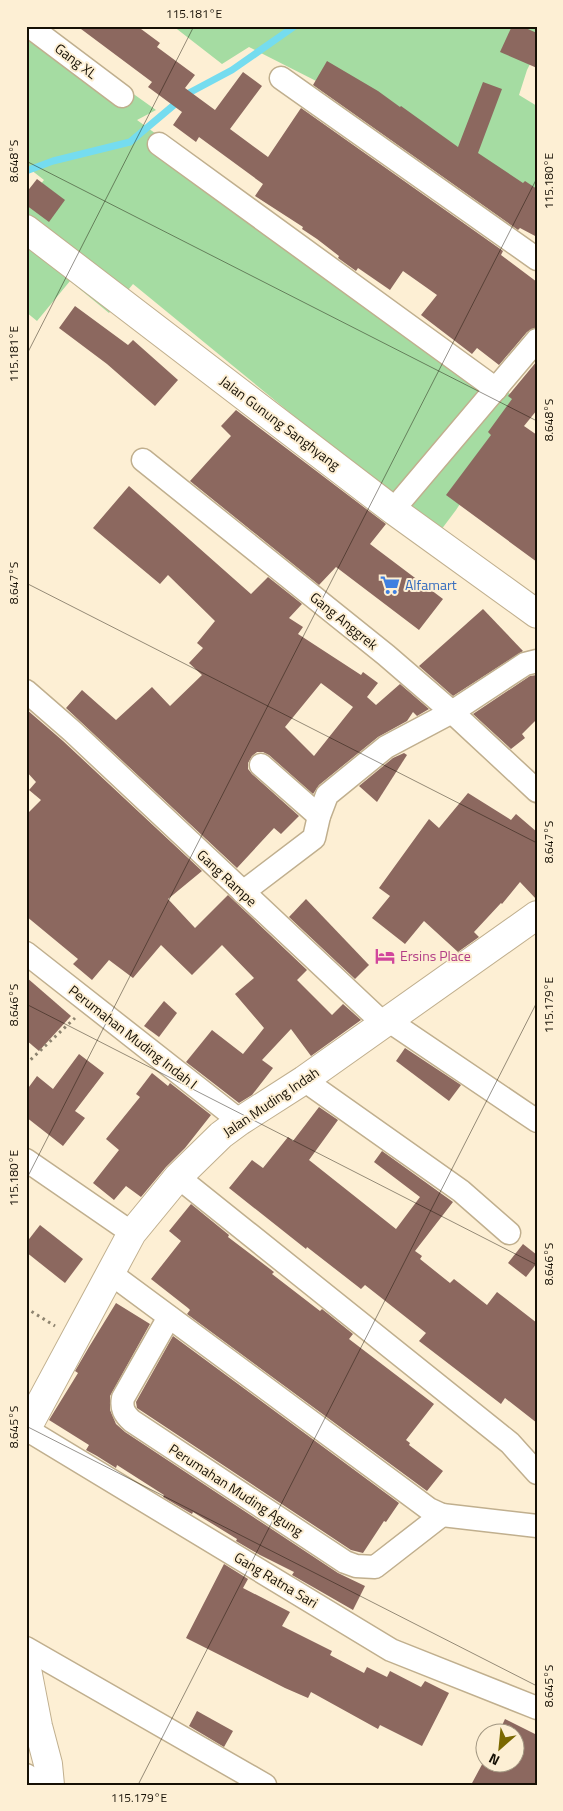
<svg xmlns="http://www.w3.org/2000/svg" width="563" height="1811" viewBox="0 0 563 1811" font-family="'Titillium Web',sans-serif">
<rect width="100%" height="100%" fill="#fdefd4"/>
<g fill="#a5dca2">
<path d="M26 26H38L156 110 137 120 517 399 479 475 456 510 438 534 133 284 109 313 70 281 37 321 26 312V201L44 180 26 166Z"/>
<path d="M173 26H537V50L527 70 519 95 537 106V193L249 47 222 64Z"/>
</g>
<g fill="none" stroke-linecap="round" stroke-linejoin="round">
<path stroke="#75dcef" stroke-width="7" d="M26 171 53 161 130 142 187 94 232 70 295 26"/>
</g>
<g fill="#8c685f" fill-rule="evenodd">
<path d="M77 26H137L160 43 157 47 195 75 185 88 215 110 243 72 262 86 230 129 268 157 301 108 503 251 501 255 537 282V327L527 332 499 365 477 348 472 354 421 315 437 295 403 271 390 290 358 268 356 271 338 258 339 256 317 239 302 229 303 227 255 196 263 184 199 137 196 142 173 125 182 112 148 87 152 82Z"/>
<path d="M512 26H521L537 33V68L500 52Z"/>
<path d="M327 61 378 91 400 107 401 106 458 147 483 82 502 89 478 153 523 183 525 181 537 189V237L520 228 518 230 313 85Z"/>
<path d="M37 179 65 200 49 222 26 205V193Z"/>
<path d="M75 306 128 345 133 340 178 380 155 406 107 364 59 328Z"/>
<path d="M537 361V410L524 426 537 435V562L446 495 491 435 488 432 512 399 508 396Z"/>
<path d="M236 410 386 524 370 544 443 599 419 630 336 567 319 585 190 481 231 436 221 426Z"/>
<path d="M129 486 251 594 268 577 302 604 289 618 303 627 298 634 361 675 363 672 378 683 367 697 376 705 400 684 429 709 417 716 413 712 407 721 378 737 319 785 313 794 269 755 263 752H257L252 756 248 763V769L252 774 299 816 281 834 274 828 237 868 66 708 82 690 116 720 152 687 170 706 202 675 189 663 203 648 197 643 215 621 168 575 160 584 93 528ZM321 683 353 707 314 756 285 727Z"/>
<path d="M483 609 523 651 453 696 419 666Z"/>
<path d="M537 675V719L522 734 525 738 511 749 473 714 530 676Z"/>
<path d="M26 709 63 741 202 871 168 899 195 928 228 895 307 970 297 980 332 1015 343 1004 361 1020 311 1056 291 1029 262 1060 273 1068 252 1095 239 1103 186 1062 212 1030 243 1054 264 1028 235 994 254 978 222 945 192 975 161 945 133 978 109 960 92 980 73 964 78 959 26 916V815L41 800 29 790 36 782 26 771Z"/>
<path d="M404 753 407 755 377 802 359 786 393 758Z"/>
<path d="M468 793 511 820 516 814 537 832V900L520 882 502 904 501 903 474 932 479 937 458 952 424 921 405 944 372 918 390 896 379 888 429 819 439 828Z"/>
<path d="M306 899 369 965 355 979 289 917Z"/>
<path d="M26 977 71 1016 39 1051 26 1040Z"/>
<path d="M164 1001 177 1013 159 1037 144 1026Z"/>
<path d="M405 1048 461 1085 449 1101 396 1061Z"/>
<path d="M79 1054 104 1073 75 1111 85 1118 63 1146 26 1117V1091L37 1076 53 1089Z"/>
<path d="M152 1073 168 1086 170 1083 211 1115 185 1148 166 1167 141 1197 126 1186 114 1200 93 1183 119 1150 106 1139 140 1097 136 1094Z"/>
<path d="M319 1107 338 1120 309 1160 396 1229 420 1197 374 1162 382 1151 453 1202 415 1251 422 1256 420 1259 450 1283 454 1279 487 1305 497 1292 537 1323V1423L505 1398 501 1404 449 1364 419 1341 426 1333 365 1285 361 1289 307 1247 306 1249 229 1188 252 1160 263 1168 288 1137 293 1141Z"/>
<path d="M191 1204 229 1235 228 1237 274 1272 272 1274 320 1311 322 1309 353 1334 349 1339 434 1404 406 1440 410 1443 409 1445 443 1471 427 1491 187 1314 190 1310 188 1308 151 1279 181 1241 169 1231Z"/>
<path d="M40 1225 83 1259 65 1283 26 1252V1243Z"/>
<path d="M523 1244 537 1255V1263L526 1277 508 1263Z"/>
<path d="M116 1303 150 1324 110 1396V1410L116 1424 125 1432 338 1573 365 1586 353 1610 292 1575 294 1572 260 1555 236 1541 237 1539 193 1512 192 1514 163 1497 164 1495 117 1465 116 1468 97 1456 86 1450 89 1445 49 1420 78 1373 75 1371 89 1347Z"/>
<path d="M173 1336 399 1503 386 1522 384 1521 363 1553 351 1550 137 1408 136 1402Z"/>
<path d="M224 1564 248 1579 243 1588 290 1612 282 1626 332 1651 330 1655 364 1673 367 1667 387 1677 390 1671 421 1687 425 1681 449 1693 422 1746 380 1725 378 1729 311 1692 308 1698 285 1688 186 1638Z"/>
<path d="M197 1711 233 1731 224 1747 189 1726Z"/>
<path d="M505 1719 537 1735V1785H471L486 1757V1764H516V1734H498Z"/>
</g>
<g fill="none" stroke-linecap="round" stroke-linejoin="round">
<defs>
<g id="minor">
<path d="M29 26 122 96"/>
<path d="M281 78 537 259"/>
<path d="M159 144 496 389"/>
<path d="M143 460 386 655 452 712 537 791"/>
<path d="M393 510 537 340"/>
<path d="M26 691 72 731 384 1024"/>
<path d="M261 765 319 816"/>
<path d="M243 892 314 838 319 816 327 795 386 747 452 712 525 664 537 661"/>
<path d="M26 953 240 1121"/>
<path d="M389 1021 537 1121"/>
<path d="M304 1080 461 1191 509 1233"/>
<path d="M26 1160 132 1233"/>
<path d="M178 1177 510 1443 537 1473"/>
<path d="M110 1273 429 1509 442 1515 537 1526"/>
<path d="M169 1317 123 1398C121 1408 124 1414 132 1421L345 1562 356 1566 375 1567 442 1515"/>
<path d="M26 1429 391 1650 537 1708"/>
<path d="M26 1648 265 1785"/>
<path d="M26 1775 43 1785"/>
</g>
<g id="tertiary">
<path d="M26 1430 132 1233 178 1177 221 1135 240 1121 304 1080 537 915"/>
<path d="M26 1664 38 1726 48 1764 50 1785"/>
</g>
<path id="secondary" d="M26 229 393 510 537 614"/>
</defs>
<use href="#minor" stroke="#c0af8e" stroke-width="25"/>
<use href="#tertiary" stroke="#c0af8e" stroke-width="30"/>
<use href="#secondary" stroke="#c0af8e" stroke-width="30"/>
<g stroke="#8d836f" stroke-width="3" stroke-dasharray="2.5 4" stroke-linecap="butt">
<path d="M26 1064 75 1018"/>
<path d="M26 1308 55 1326"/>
</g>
<use href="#minor" stroke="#fff" stroke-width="22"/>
<use href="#tertiary" stroke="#fff" stroke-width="28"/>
<use href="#secondary" stroke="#fff" stroke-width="28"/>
</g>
<path fill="none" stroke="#161005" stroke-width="1" stroke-opacity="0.45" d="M26 161 537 421M26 356 194 26M26 583 537 843M26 1004 537 1265M26 1180 537 178M26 1426 537 1686M138 1785 537 1002"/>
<defs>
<symbol id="supermarket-bare" viewBox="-9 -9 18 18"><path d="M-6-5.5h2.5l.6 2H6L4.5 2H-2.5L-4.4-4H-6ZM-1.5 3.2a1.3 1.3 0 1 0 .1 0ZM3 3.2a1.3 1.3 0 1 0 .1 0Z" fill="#3f7fe0" stroke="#fdefd4" stroke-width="2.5" paint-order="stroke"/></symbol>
<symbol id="hotel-bare" viewBox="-9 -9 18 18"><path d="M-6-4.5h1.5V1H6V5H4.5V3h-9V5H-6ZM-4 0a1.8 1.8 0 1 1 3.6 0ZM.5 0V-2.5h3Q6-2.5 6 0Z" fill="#d1479c" stroke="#fdefd4" stroke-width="2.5" paint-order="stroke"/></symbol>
</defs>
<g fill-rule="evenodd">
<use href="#supermarket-bare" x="376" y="571" width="28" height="28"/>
<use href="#hotel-bare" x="371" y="942" width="28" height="28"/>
</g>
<g text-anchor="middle" stroke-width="4" stroke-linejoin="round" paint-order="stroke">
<g font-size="14" fill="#161005" stroke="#fdefd4">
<text transform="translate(76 61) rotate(37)" y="5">Gang XL</text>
<text transform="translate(280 423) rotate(37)" y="5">Jalan Gunung Sanghyang</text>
<text transform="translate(344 621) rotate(39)" y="5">Gang Anggrek</text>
<text transform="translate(227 878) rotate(43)" y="5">Gang Rampe</text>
<text transform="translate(133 1037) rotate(38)" y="5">Perumahan Muding Indah I</text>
<text transform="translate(271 1102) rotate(-34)" y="5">Jalan Muding Indah</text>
<text transform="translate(236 1490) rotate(33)" y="5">Perumahan Muding Agung</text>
<text transform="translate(276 1580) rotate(31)" y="5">Gang Ratna Sari</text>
</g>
<g font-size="14" fill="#366cbe" stroke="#fdefd4" text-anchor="start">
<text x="405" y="590">Alfamart</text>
</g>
<g font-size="14" fill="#b23c85" stroke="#fdefd4" text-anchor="start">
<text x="400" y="961">Ersins Place</text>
</g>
</g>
<rect width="563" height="1811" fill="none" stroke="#fdefd4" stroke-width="55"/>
<g transform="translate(500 1748) rotate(207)"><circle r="24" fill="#fdefd4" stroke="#a19681"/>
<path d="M0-4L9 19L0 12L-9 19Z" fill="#7a6800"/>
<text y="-8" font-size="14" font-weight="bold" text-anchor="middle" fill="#161005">N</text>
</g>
<rect x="28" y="28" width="508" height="1756" fill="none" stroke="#161005" stroke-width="2"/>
<g font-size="12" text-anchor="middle" fill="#161005">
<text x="194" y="18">115.181°E</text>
<text transform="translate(14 161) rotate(-90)" y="4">8.648°S</text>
<text transform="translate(549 181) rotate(-90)" y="4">115.180°E</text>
<text transform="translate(14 354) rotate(-90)" y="4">115.181°E</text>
<text transform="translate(549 420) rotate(-90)" y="4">8.648°S</text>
<text transform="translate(14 583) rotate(-90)" y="4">8.647°S</text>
<text transform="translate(549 842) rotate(-90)" y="4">8.647°S</text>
<text transform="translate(549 1005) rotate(-90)" y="4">115.179°E</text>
<text transform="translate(14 1005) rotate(-90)" y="4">8.646°S</text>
<text transform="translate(14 1178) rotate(-90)" y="4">115.180°E</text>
<text transform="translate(549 1264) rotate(-90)" y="4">8.646°S</text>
<text transform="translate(14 1427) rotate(-90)" y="4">8.645°S</text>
<text transform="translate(549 1686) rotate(-90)" y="4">8.645°S</text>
<text x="139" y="1802">115.179°E</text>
</g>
</svg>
